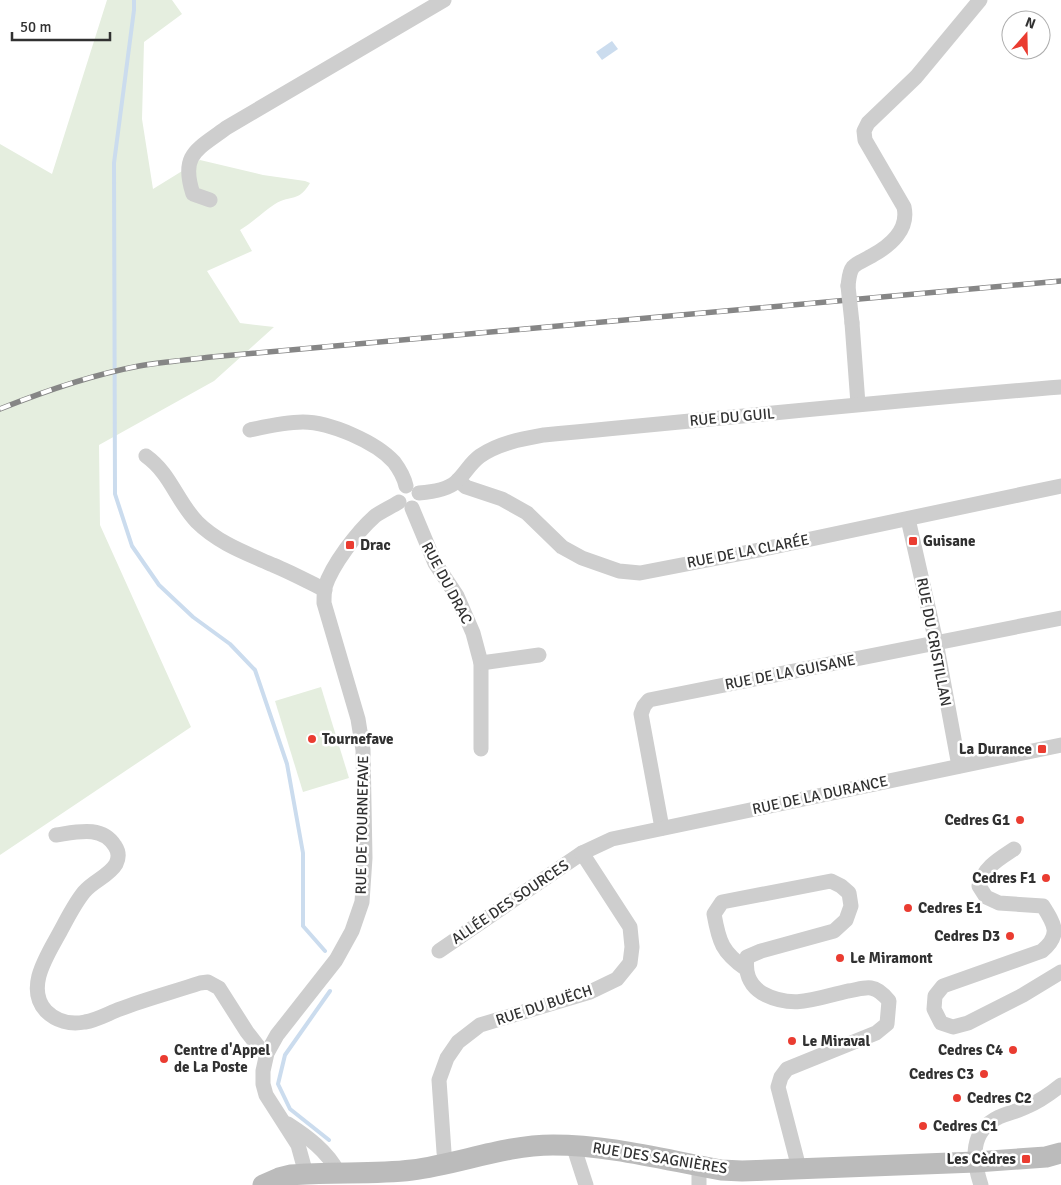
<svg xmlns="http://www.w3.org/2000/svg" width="1061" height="1185" viewBox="0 0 1061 1185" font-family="Signika,sans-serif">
<rect width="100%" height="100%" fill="#fff"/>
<g fill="#e5eedf">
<path d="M107 0H172L182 14 144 42 142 119 153 189 200 160 263 175 305 181 310 183C298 203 292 194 275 204 263 212 253 222 240 230L252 251 207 271 240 323 274 327 214 381 99 445 100 525 191 727 0 855V144L52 174Z"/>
<path d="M321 687 349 778 303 792 275 701Z"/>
</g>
<path fill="#cbdcee" d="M612 41 618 49 602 60 596 52Z"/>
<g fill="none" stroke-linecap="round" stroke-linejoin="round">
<g stroke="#cbdcee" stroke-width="4">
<path d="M134 0V10L114 163 115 494 132 546 159 585 193 617 230 644 255 670 287 764 303 853V926L325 951"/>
<path d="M329 1140 290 1109 278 1084 285 1055 330 991"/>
</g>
<g stroke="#cecece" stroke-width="15">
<path d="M210 200 193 194C180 154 197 150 226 128L444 0"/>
<path d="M848 286C849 279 849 272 853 267 858 262 867 259 873 255 891 245 909 229 904 207L865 140 864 131 868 123 916 77 980 0"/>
<path d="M852 323 858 404"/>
<path d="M250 430C268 426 285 422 303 422 330 422 376 442 394 462 400 470 404 477 406 486"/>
<path d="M146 456C171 474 176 500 197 522 218 543 246 553 273 565 290 572 307 581 325 590"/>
<path d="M458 480 466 487 502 499 527 513 562 547 582 558 619 571 640 573 759 550 1061 486"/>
<path d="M419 493C432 492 447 490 456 482 465 474 470 463 480 456 499 443 522 439 544 435 716 419 888 401 1061 387"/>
<path d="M412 508 435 563 457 596 473 633 481 663V749"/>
<path d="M908 519 936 642 959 766"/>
<path d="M481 663 539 655"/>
<path d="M662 828 641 714 644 706 649 700 1061 618"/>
<path d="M56 835C77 832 102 825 115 846 119 852 119 858 116 864 109 876 93 881 84 892 75 903 68 917 61 930 49 953 24 987 46 1011 56 1021 70 1025 85 1022 97 1020 109 1013 120 1009 146 999 173 992 200 983L208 982 219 988 247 1032 261 1050 267 1053"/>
<path d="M1014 849C999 859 984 867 979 886L986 897 999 903 1043 906C1055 925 1061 935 1042 951L943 986 935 996 934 1009 941 1023 953 1027 968 1023 1023 995 1061 972"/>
<path d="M439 951 582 853 612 839 1061 745"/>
<path d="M746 969C722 952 719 942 714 914L722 902 831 881 841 886 849 893 851 906 846 920 834 931 761 951 747 957C745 972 748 984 762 993 793 1010 817 998 848 991 856 990 864 987 871 988 879 989 885 996 889 1001L887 1024 876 1033 787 1069 781 1077 778 1087 799 1168"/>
<path d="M288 1124C308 1137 327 1151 338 1172"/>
<path d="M573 1145 586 1185"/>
<path d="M446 1164 444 1152 439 1080 447 1058 458 1042 480 1025 590 992 617 979 630 963 632 947 630 927 582 853"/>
<path d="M306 1174 298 1145 266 1095 263 1084V1071L267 1053 277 1035 336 960 352 931 362 902 365 858 363 750 358 719 324 603C324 598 324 592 325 587 332 565 357 532 375 516 382 511 391 507 399 502"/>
<path d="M699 1185V1166"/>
<path d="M981 1185C972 1158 970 1131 999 1117 1008 1113 1019 1111 1028 1106 1040 1101 1051 1093 1061 1085"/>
</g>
<path stroke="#bbb" stroke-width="21" d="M263 1185 279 1178 291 1175C331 1171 372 1175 412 1170 459 1164 505 1145 553 1145 610 1145 665 1160 721 1170L742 1171 976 1162 1046 1157 1061 1153"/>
<defs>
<path id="rail" d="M0 409C45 391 91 375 139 366 163 362 187 360 211 357L1061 281"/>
</defs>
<use href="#rail" stroke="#868686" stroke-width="5.5"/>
<use href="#rail" stroke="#fff" stroke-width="4" stroke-dasharray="11" stroke-linecap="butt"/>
<path stroke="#cecece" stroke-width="15" d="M848 286 852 323"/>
</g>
<g fill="#ea3c31" stroke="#fff" stroke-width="2">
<rect x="908" y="536" width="10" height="10" rx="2.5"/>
<rect x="345" y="540" width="10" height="10" rx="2.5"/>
<circle cx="312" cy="739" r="5"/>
<rect x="1037" y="744" width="10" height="10" rx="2.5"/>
<circle cx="1020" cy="820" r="5"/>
<circle cx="1046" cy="878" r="5"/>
<circle cx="908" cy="908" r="5"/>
<circle cx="1010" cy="936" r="5"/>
<circle cx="840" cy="958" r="5"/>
<circle cx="792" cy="1041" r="5"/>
<circle cx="1013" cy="1050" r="5"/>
<circle cx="164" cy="1059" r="5"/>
<circle cx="984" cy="1074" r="5"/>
<circle cx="957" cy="1098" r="5"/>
<circle cx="923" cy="1126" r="5"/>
<rect x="1021" y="1154" width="10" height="10" rx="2.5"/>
</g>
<g text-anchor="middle" stroke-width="5" stroke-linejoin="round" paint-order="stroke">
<g font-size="15" fill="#313131" stroke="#fff">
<text transform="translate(732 417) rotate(-5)" y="5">RUE DU GUIL</text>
<text transform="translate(748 551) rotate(-11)" y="5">RUE DE LA CLARÉE</text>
<text transform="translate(447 583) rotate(62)" y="5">RUE DU DRAC</text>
<text transform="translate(934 642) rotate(79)" y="5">RUE DU CRISTILLAN</text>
<text transform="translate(790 672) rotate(-11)" y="5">RUE DE LA GUISANE</text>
<text transform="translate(820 795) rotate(-12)" y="5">RUE DE LA DURANCE</text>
<text transform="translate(362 825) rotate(-89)" y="5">RUE DE TOURNEFAVE</text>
<text transform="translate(510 902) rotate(-34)" y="5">ALLÉE DES SOURCES</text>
<text transform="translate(544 1005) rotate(-18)" y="5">RUE DU BUËCH</text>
<text transform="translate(660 1158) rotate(9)" y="5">RUE DES SAGNIÈRES</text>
</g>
<g font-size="15" font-weight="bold" fill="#313131" stroke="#fff" text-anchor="start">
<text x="923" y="546">Guisane</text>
<text x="360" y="550">Drac</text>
<text x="322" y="744">Tournefave</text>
<text x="1032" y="754" text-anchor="end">La Durance</text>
<text x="1010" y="825" text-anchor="end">Cedres G1</text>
<text x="1036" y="883" text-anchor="end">Cedres F1</text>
<text x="918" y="913">Cedres E1</text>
<text x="1000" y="941" text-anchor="end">Cedres D3</text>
<text x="850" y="963">Le Miramont</text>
<text x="802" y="1046">Le Miraval</text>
<text x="174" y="1055">Centre d'Appel<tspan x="174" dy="17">de La Poste</tspan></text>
<text x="1003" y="1055" text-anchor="end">Cedres C4</text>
<text x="974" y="1079" text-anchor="end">Cedres C3</text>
<text x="967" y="1103">Cedres C2</text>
<text x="933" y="1131">Cedres C1</text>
<text x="1016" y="1164" text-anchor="end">Les Cèdres</text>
</g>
</g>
<g transform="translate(1026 35) rotate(20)"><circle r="24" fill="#ffffff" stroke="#adadad"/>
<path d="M0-4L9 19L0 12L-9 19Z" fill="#ea3c31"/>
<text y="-8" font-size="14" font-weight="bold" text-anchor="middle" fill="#313131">N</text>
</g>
<path d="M12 32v8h98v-8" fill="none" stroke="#313131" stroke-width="2.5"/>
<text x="20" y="32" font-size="15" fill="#313131" stroke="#ffffff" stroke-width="4" paint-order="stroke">50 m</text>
</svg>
